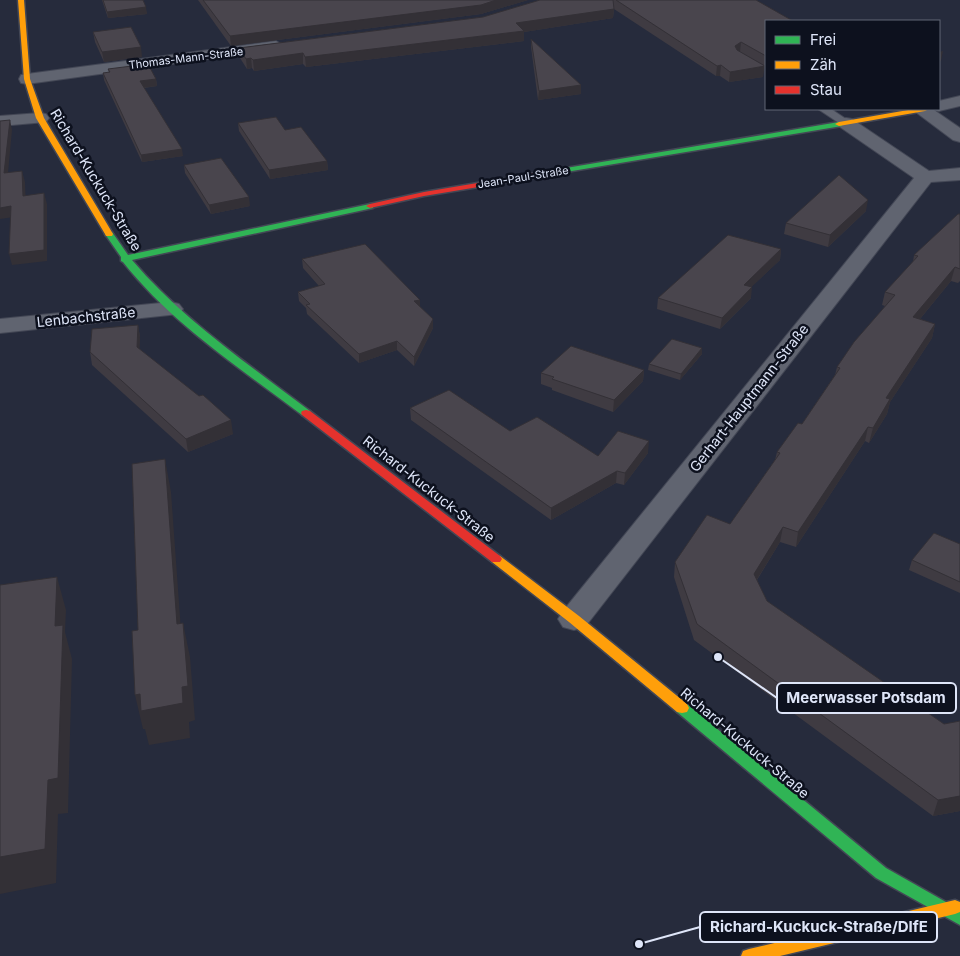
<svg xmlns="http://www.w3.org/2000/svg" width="960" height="956" viewBox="0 0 960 956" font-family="Inter,sans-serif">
<rect width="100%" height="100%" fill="#262b3c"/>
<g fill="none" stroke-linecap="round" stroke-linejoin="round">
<defs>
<path id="lane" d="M818 109H831L852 123 846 126 842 125Z"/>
<g id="street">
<path d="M276 41 284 46 282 49 27 84 21 83 19 79 21 75 27 74Z"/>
<path d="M960 96V106L939 111 934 110 960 128V142L953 140 913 110 939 109V101Z"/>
<path d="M40 113 46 114 49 118 46 122 0 126V116Z"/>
<path d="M846 118 852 119 929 171 960 168V180L931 182 585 627 574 630 563 627 558 619 563 611 914 178 840 127 837 123 840 119Z"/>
<path d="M171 302 179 304 183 309 179 314 0 333V319Z"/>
</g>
<g id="fast">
<path d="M839 122H842V126L560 173 556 171 560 169Z"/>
<path d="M370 204H373V208L132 260C183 320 247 363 310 411L311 413 310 415H302C240 368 172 324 123 262L121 261V257L105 234 106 232H112L128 255Z"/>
<path d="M682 703 687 704 886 868 960 910V925L876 878 677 712 675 708 677 704Z"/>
</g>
<g id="slow">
<path d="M18 0H24L30 79 44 118 113 234 112 236H106L105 234 36 118 24 79Z"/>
<path d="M914 109H929L925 111 839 126 835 124 839 122Z"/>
<path d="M496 555 500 556 579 616 687 704 689 708 687 712 682 713 677 712 569 622 492 562 490 559Z"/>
<path d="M955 900 960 902V912L955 914 780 956H741L743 951 749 949Z"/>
</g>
<g id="jam">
<path d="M560 169H563V173L424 196 370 208 366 206 370 204 424 192Z"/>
<path d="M306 410 310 411 500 556 502 559 500 562H492L302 415 301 413 302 411Z"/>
</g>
</defs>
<use href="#lane" stroke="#434755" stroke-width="2"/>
<use href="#street" stroke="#434755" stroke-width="2"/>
<use href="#fast" stroke="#434755" stroke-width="3"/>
<use href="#slow" stroke="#434755" stroke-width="3"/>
<use href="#jam" stroke="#434755" stroke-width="3"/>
<use href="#lane" fill="#606470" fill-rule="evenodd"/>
<use href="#street" fill="#606470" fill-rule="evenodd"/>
<use href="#fast" fill="#30b455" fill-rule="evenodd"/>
<use href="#slow" fill="#ff9f0a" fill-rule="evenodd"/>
<use href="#jam" fill="#e5322d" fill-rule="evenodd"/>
</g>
<g fill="#3f3b42">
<path d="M102 0H143L147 14 108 18Z"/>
<path d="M198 0H528L481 14 231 46Z"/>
<path d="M540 0H756L766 21V67L756 61 763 77 729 82 720 76H716L614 9 613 18 524 32V41L306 67 303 64 254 71 252 68 247 69 240 58 239 48 483 17Z"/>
<path d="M93 32 142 57 104 62 95 42Z"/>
<path d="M531 39 581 85V94L538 100 531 47Z"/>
<path d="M108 69 156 79 157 86 144 88 183 156 142 162 104 80 103 73H109Z"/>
<path d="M238 123 285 130 327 161 328 170 270 179 239 131Z"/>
<path d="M184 165 250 206 211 214 185 173Z"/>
<path d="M866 211 828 247 784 234 786 223Z"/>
<path d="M960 214V281L958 283 951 281 920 319 935 324 932 338 890 402 887 414 869 443 865 441 796 547 780 542 757 580 767 601 960 811 933 816 694 640 674 577 675 562 730 524 775 460 777 452 802 424 835 375 837 367 885 306 882 305 885 292 913 262 914 255Z"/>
<path d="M781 249 780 260 751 287V298L720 329 657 309 658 298Z"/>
<path d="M302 259 420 300V307L433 328 414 366 397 350 359 363 307 314 306 308 299 301 298 292 319 286 303 268Z"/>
<path d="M138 325 140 337 139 349 233 434 188 452 92 365 90 352Z"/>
<path d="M702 348V354L680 380 648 370 649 364Z"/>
<path d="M644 370 643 381 613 412 552 390V388L541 384V373Z"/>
<path d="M410 408 510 431 598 456 648 453 624 485 616 483 551 520 411 420Z"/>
<path d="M960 544V593L909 570 912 560Z"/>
</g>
<g fill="#333036">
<path d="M496 0H528L481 14 231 46 230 36Z"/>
<path d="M146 7 147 14 108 18 107 12Z"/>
<path d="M614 9 613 18 524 32V41L306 67 305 57 516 23Z"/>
<path d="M741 42 740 52 734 56 735 46Z"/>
<path d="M141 47 142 57 104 62 102 52Z"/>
<path d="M943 51 941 61 939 62V52Z"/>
<path d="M303 53V64L254 71 253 60Z"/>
<path d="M251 58 252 68 247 69 246 59Z"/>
<path d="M721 65 720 76H716L717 66Z"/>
<path d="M765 66 763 77 729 82 730 72Z"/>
<path d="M156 79 157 86 141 88 140 81Z"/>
<path d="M581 85V94L538 100 539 91Z"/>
<path d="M10 120 12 130 7 184 4 173Z"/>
<path d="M182 149 183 156 142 162 141 155Z"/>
<path d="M327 161 328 170 270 179 269 170Z"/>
<path d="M22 171 25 182 26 207 23 196Z"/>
<path d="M44 193 47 204V261L12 265 9 254Z"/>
<path d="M249 197 250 206 211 214 209 205Z"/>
<path d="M868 200 866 211 828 247 830 235Z"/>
<path d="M11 206 14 217 0 219V208Z"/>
<path d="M781 249 780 260 742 296 744 285Z"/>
<path d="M955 267 951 281 910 331 913 317Z"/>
<path d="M752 287 751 298 720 329 722 318Z"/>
<path d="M420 300V309L414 301Z"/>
<path d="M433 319V328L414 366V357Z"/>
<path d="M935 324 932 338 890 402 887 414 869 443 873 428 886 398Z"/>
<path d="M138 325 140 337 139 360 137 347Z"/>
<path d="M397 341V350L359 363V354Z"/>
<path d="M702 348V354L680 380 681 374Z"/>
<path d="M644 370 643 381 613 412 614 400Z"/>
<path d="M231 420 233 434 188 452 186 439Z"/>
<path d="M868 427 865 441 796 547 798 532Z"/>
<path d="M649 441 648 453 624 485 625 473Z"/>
<path d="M165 459 171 492 183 658 177 624Z"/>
<path d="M617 471 616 483 551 520V508Z"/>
<path d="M783 527 780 542 751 589 754 574Z"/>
<path d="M57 577 66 610 65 632 72 659 68 813 58 814 56 883 0 894V857L55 626Z"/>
<path d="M183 623 190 657 195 720 189 722 190 738 149 745 145 729H143L135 695 182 687Z"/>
<path d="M960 796V811L933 816 938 800Z"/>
</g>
<g fill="#49454d" stroke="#333036">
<path d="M103 0H143L146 7 107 12Z"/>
<path d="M203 0H496L481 5 230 36Z"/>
<path d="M540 0H613L614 9 516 23 524 31 305 57 303 53 253 60 251 58 246 59 239 48 483 17Z"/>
<path d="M616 0H756L793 21H766V56L741 42 735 46 737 50 765 66 730 72 721 65 717 66Z"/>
<path d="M131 27 141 47 102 52 93 32Z"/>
<path d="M531 39 581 85 539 91Z"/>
<path d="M148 64 156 79 140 81 182 149 141 155 103 73 110 72 108 69Z"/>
<path d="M276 117 285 130 301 127 327 161 269 170 238 123Z"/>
<path d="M10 120 4 173 22 171 23 196 44 193V250L9 254 11 206 0 208V121Z"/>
<path d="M221 158 249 197 209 205 184 165Z"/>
<path d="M839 175 868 200 830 235 786 223Z"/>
<path d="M958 214H960V269L955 267 913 317 935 324 886 398 890 399 873 428 868 427 798 532 783 527 754 574 767 601 944 724 960 721V796L938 800 697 624 675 562 707 515 730 524 780 453 777 452 798 423 802 424 840 368 837 367 854 342 895 295 885 292 918 256 914 255Z"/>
<path d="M728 235 781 249 744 285 752 287 722 318 658 298Z"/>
<path d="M365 244 420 300 414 301 433 319 414 357 397 341 359 354 306 305 310 304 298 292 325 284 302 259Z"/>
<path d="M138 325 137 347 199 396 203 395 231 420 186 439 90 352 92 329Z"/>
<path d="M672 339 702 348 681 374 649 364Z"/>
<path d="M571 346 644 370 614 400 552 379 554 377 541 373Z"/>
<path d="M449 390 510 431 537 417 598 456 618 431 649 441 625 473 617 471 551 508 410 408Z"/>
<path d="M165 459 177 624 183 623 188 686 182 687 183 703 141 711 140 694 135 695 132 631 138 630 132 464Z"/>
<path d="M934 533 960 544V582L912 560Z"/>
<path d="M57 577 55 626 63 625 58 778 48 780 45 849 0 857V585Z"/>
</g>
<g text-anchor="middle" stroke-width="5" stroke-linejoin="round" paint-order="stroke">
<g font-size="11" fill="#dee5f8" stroke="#0d111e">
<text transform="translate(186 58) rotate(-7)" y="4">Thomas-Mann-Straße</text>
<text transform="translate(523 177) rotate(-9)" y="4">Jean-Paul-Straße</text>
</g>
<g font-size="14" fill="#dee5f8" stroke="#0d111e">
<text transform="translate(96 180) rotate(59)" y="5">Richard-Kuckuck-Straße</text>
<text transform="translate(86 317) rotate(-6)" y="5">Lenbachstraße</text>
<text transform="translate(749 398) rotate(-52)" y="5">Gerhart-Hauptmann-Straße</text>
<text transform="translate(429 489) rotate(38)" y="5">Richard-Kuckuck-Straße</text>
<text transform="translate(745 743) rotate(40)" y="5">Richard-Kuckuck-Straße</text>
</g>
</g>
<path fill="none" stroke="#dee5f8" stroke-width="2" d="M718 657L777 698M639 944L700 927"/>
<g fill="#dee5f8" stroke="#0d111e" stroke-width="2">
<circle cx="718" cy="657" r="5"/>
<circle cx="639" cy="944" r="5"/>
</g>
<g fill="#0d111e" stroke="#dee5f8" stroke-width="2">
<rect x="777" y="683" width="179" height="30" rx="5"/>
<rect x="700" y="912" width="237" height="30" rx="5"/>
</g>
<g font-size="15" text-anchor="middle" font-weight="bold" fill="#dee5f8">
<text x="866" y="703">Meerwasser Potsdam</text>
<text x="819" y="932">Richard-Kuckuck-Straße/DIfE</text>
</g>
<rect x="765" y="20" width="175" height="90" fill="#0d111e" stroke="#616675"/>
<rect x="775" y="36" width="25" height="8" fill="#30b455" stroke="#616675"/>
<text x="810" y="45" font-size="15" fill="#dee5f8">Frei</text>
<rect x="775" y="61" width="25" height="8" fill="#ff9f0a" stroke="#616675"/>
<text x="810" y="70" font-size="15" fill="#dee5f8">Zäh</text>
<rect x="775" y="86" width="25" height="8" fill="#e5322d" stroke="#616675"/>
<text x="810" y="95" font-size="15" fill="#dee5f8">Stau</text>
</svg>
